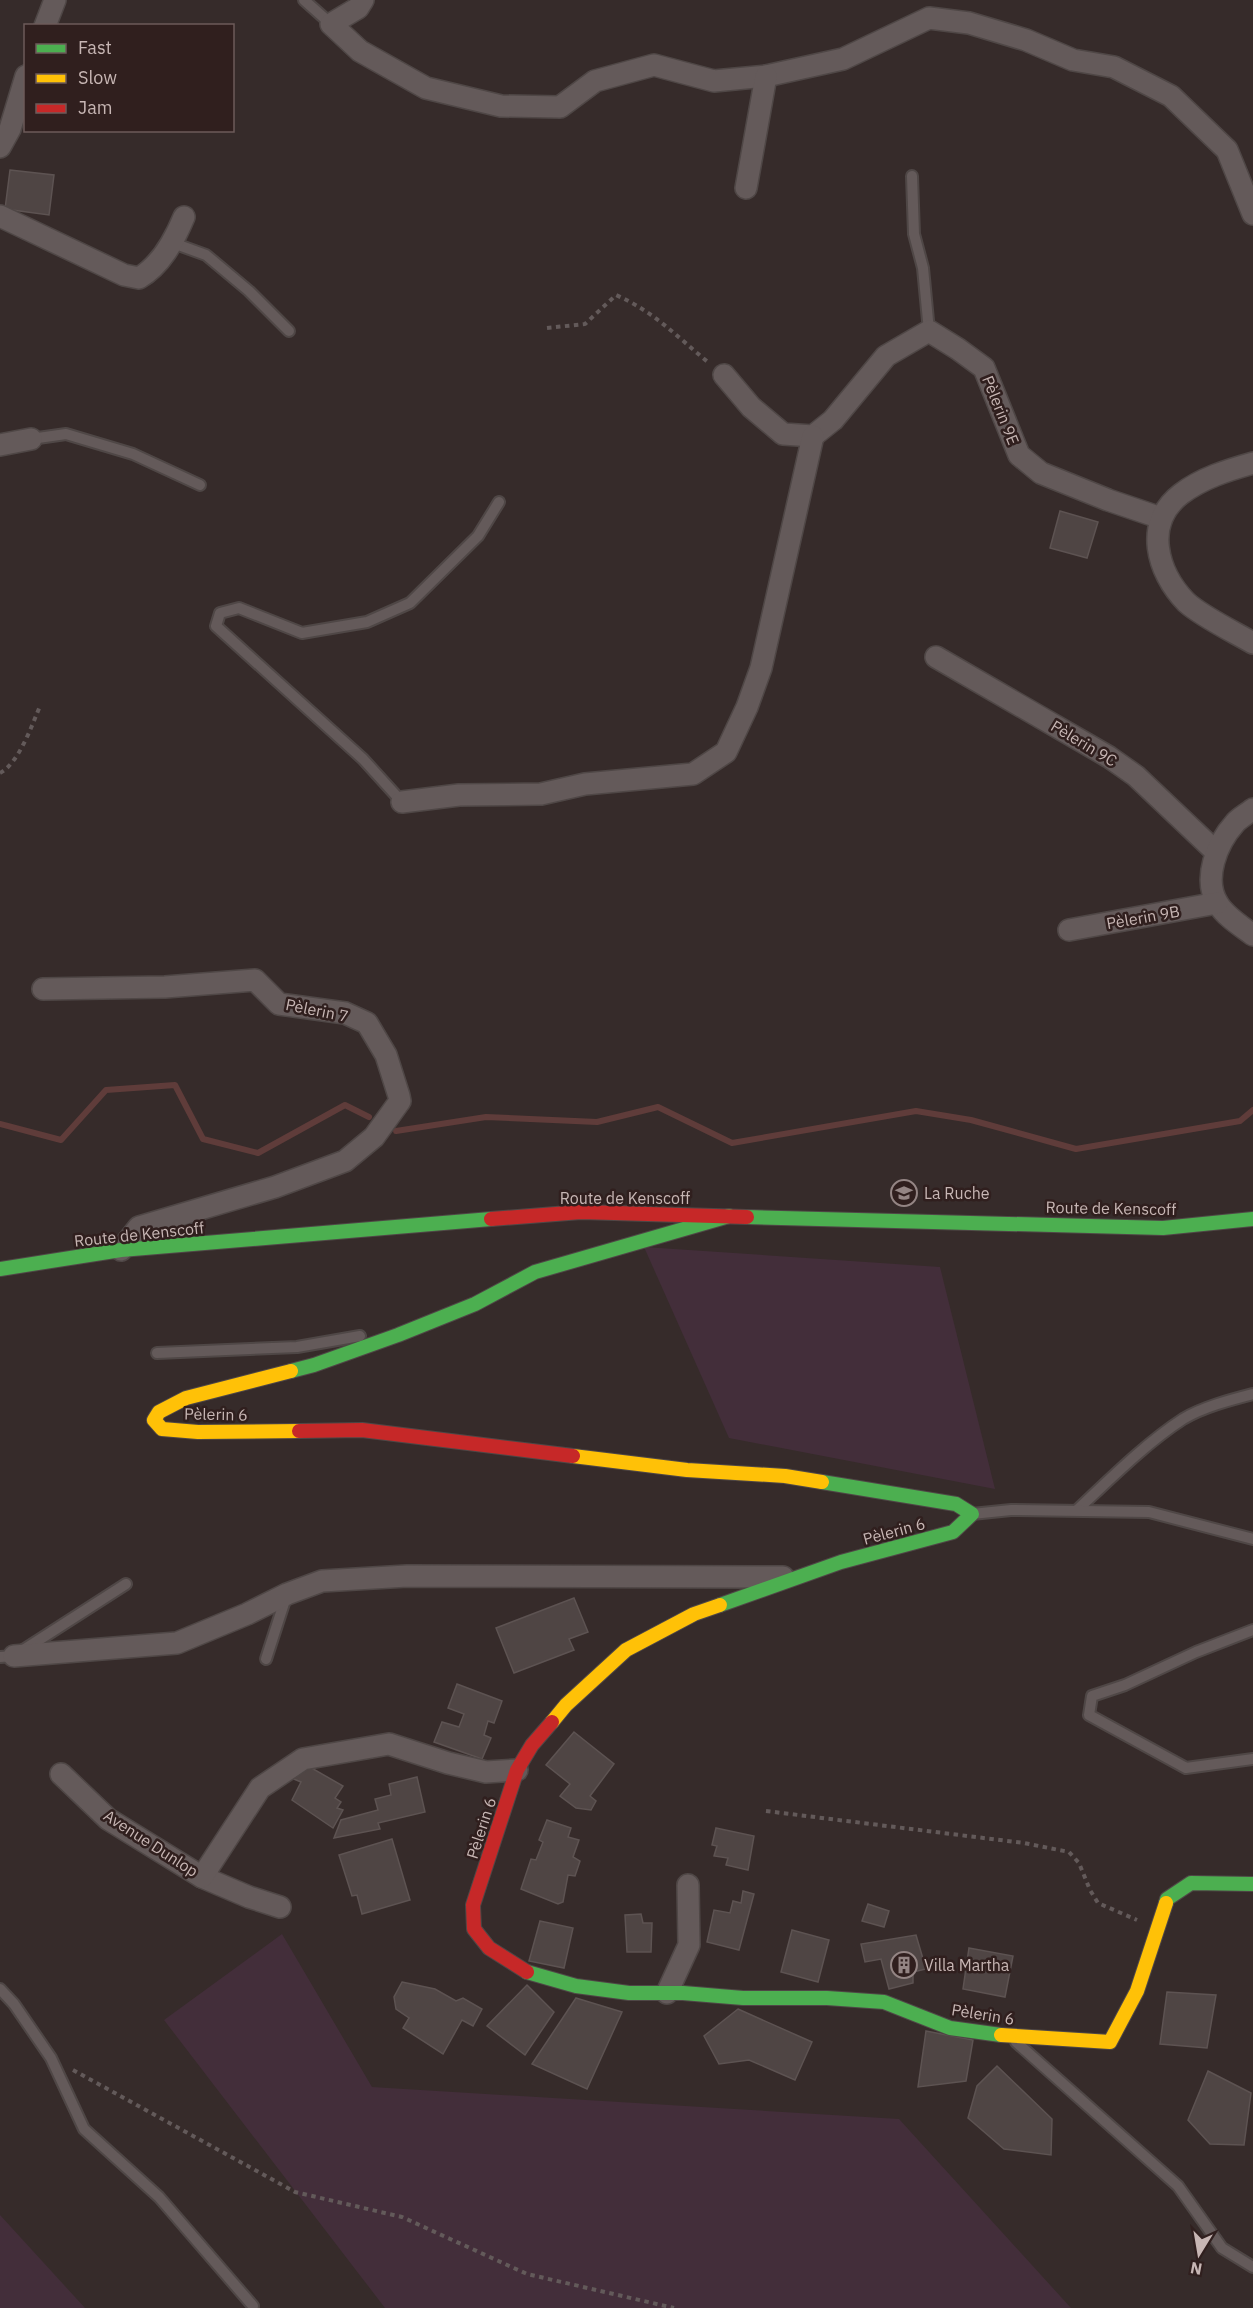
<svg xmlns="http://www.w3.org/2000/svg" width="1253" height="2308" viewBox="0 0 1253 2308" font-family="'IBM Plex Sans',sans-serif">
<rect width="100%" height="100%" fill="#362b2a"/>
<g fill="#432e3a">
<path d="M644 1247 940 1267 995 1489 729 1438Z"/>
<path d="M282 1934 372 2087 899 2119 1071 2308H385L164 2020Z"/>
<path d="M0 2215 85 2308H0Z"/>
</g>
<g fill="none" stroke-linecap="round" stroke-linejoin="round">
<g stroke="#5f3c3a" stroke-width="6">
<path d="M0 1124 61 1140 106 1090 175 1085 203 1139 258 1153 345 1105 369 1117"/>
<path d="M396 1131 486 1117 597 1122 658 1107 732 1143 916 1111 971 1120 1076 1149 1240 1121 1253 1110"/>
</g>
</g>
<g fill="#4f4544" stroke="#5d5352" stroke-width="1.5">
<path d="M10 170 54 175 49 215 5 209Z"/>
<path d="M1060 511 1098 522 1087 558 1050 548Z"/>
<path d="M574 1598 588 1632 569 1639 574 1650 514 1673 496 1628Z"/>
<path d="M457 1684 502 1701 494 1723 488 1721 484 1735 491 1738 482 1759 434 1742 442 1722 459 1727 464 1714 448 1708Z"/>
<path d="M574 1732 614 1764 590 1796 596 1801 591 1810 576 1808 560 1796 570 1784 546 1765Z"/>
<path d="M301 1762 343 1786 335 1798 341 1802 337 1808 343 1810 333 1828 292 1800 301 1782 291 1778Z"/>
<path d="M417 1777 425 1812 378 1823 380 1829 334 1838 341 1820 378 1810 375 1799 391 1795 389 1784Z"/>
<path d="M547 1820 571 1828 568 1837 579 1840 573 1857 580 1861 575 1876 568 1875 563 1902 558 1904 521 1889 531 1859 536 1860 543 1842 539 1840Z"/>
<path d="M716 1828 754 1836 748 1870 726 1865 728 1858 714 1856 717 1846 712 1845Z"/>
<path d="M392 1839 410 1900 362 1914 357 1895 352 1896 339 1855Z"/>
<path d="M743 1891 754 1894 739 1950 707 1942 714 1910 730 1913 733 1901 741 1903Z"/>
<path d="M868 1904 889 1911 884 1927 862 1921Z"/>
<path d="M641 1914 643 1923H652L651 1952H627L625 1915Z"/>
<path d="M540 1921 573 1928 564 1968 529 1961Z"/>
<path d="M792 1930 829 1940 818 1982 781 1972Z"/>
<path d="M916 1935 926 1969 913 1972V1983L889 1989 881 1959 865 1962 861 1944Z"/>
<path d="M969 1948 1013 1956 1005 1997 963 1989Z"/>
<path d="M402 1982 435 1989 456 2001 463 1998 482 2009 473 2026 462 2020 443 2054 403 2028 409 2018 396 2009 394 1997Z"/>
<path d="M527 1985 554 2012 525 2055 487 2026Z"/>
<path d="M1167 1992 1216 1995 1207 2048 1160 2044Z"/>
<path d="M576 1998 622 2012 587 2089 532 2064Z"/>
<path d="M738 2009 812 2042 795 2080 749 2060 719 2064 704 2036Z"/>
<path d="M926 2031 973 2040 966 2081 918 2087Z"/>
<path d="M997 2066 1052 2119 1051 2155 1004 2149 968 2118 977 2086Z"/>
<path d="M1208 2071 1251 2093 1244 2145 1210 2144 1188 2120Z"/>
</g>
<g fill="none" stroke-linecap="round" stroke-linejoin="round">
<defs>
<g id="lane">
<path d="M304 0 331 24"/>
<path d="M912 176 914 234 923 268 929 331"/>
<path d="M173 243 206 255 249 291 289 331"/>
<path d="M31 439 66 434 133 454 200 485"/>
<path d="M402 802 363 759 216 626 220 613 239 608 302 633 367 622 410 603 478 536 499 502"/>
<path d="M157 1353 297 1347 360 1336"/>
<path d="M1077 1510C1109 1480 1146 1443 1183 1419 1203 1407 1230 1400 1253 1394"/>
<path d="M972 1514 1011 1510 1149 1512 1253 1539"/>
<path d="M1253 1630 1196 1652 1125 1685 1092 1696 1089 1715 1186 1768 1253 1759"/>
<path d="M0 1657 14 1656 126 1584"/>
<path d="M266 1659 286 1597"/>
<path d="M0 1989 14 2004 51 2058 84 2129 159 2197 253 2306"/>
<path d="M1016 2042 1178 2186 1222 2248 1253 2267"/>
</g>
<g id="street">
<path d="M363 0 358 8 331 24 360 51 426 88 501 106 560 107 595 81 654 65 714 81 766 76 843 59 929 18 969 23 1026 40 1073 60 1114 67 1171 96 1227 150 1253 214"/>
<path d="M45 26 55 0"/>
<path d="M0 147 10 129 26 76"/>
<path d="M746 188 766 76"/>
<path d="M0 216 124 275 139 278C161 265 174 241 184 217"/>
<path d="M724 375 751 407 783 434 813 436 833 420 886 356 929 331 958 349 984 368 1019 455 1041 473 1108 500 1161 518"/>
<path d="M0 445 31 439"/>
<path d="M1253 463C1228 470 1202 478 1181 494 1143 523 1157 572 1186 602 1201 616 1234 632 1253 643"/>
<path d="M936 657 1109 757 1136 776 1215 851"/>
<path d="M402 802 459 795 541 794 585 784 693 774 726 752 747 707 761 668 813 436"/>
<path d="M1253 809C1247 814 1239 818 1235 823 1217 843 1202 879 1218 904 1226 917 1241 926 1253 935"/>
<path d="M1069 930 1217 903"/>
<path d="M43 989 165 987 255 980 279 1004 345 1013 367 1023 386 1055 399 1096 400 1101 374 1137 345 1161 275 1187 139 1227 121 1250"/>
<path d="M14 1656 177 1643 247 1614 287 1594 322 1581 407 1576 783 1577"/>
<path d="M61 1774 108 1819 202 1877 249 1897 280 1907"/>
<path d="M202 1877 260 1788 303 1759 389 1744 448 1763 486 1772 517 1770"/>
<path d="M667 1993 689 1945 688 1885"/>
</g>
<g id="fast">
<path d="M747 1217 1163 1228 1253 1219"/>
<path d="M0 1269 121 1250 491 1219"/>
<path d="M291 1371 314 1365 398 1335 475 1304 535 1272 729 1216"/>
<path d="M720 1605 841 1562 953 1532 972 1514 956 1504 822 1482"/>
<path d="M1166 1903 1167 1899 1191 1883 1253 1884"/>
<path d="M527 1972 576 1986 629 1993H683L743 1998H827L884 2002 950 2028 1001 2035"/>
</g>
<g id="slow">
<path d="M291 1371 186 1398 159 1412 154 1420 162 1429 198 1432 299 1431"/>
<path d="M573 1456 687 1470 785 1476 822 1482"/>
<path d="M552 1722 566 1705 626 1650 694 1614 720 1605"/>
<path d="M1001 2035 1110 2042 1137 1991 1166 1903"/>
</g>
<g id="jam">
<path d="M491 1219 581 1212 747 1217"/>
<path d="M299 1431 362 1430 573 1456"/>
<path d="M527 1972 489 1948 474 1929 473 1905 517 1770 532 1745 552 1722"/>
</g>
</defs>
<use href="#lane" stroke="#4f4746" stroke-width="14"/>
<use href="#street" stroke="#4f4746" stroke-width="24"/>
<use href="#fast" stroke="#4f4746" stroke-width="16"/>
<use href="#slow" stroke="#4f4746" stroke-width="16"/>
<use href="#jam" stroke="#4f4746" stroke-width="16"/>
<g stroke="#635a5a" stroke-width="4" stroke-dasharray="4.5 4.5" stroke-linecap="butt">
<path d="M547 328 585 324 616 295C656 313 676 336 709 363"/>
<path d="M0 773C19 763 32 725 40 706"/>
<path d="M766 1811 1024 1843 1069 1852 1079 1863 1090 1890 1098 1903 1137 1920"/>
<path d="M73 2070 295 2192 402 2217 527 2274 674 2308"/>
</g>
<use href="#lane" stroke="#645a5a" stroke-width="10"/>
<use href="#street" stroke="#645a5a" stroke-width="21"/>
<use href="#fast" stroke="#4caf50" stroke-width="14"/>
<use href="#slow" stroke="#ffc107" stroke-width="14"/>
<use href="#jam" stroke="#c62828" stroke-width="14"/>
</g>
<defs>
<symbol id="school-ring" viewBox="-11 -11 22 22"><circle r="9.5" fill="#301f1e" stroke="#948584" stroke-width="1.5"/><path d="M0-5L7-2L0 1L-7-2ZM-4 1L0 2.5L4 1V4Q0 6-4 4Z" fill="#948584"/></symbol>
<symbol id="building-ring" viewBox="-11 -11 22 22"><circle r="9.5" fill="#301f1e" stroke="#948584" stroke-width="1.5"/><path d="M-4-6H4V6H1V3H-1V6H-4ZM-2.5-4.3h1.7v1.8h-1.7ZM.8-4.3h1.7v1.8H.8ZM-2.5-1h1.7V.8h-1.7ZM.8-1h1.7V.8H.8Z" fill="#948584"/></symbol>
</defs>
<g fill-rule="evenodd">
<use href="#school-ring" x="889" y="1178" width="30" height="30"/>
<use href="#building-ring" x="889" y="1950" width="30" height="30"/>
</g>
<g text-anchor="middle" stroke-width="5" stroke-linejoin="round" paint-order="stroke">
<g font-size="16" fill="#c7b6b4" stroke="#301f1e">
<text transform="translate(1001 410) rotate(68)" y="6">Pèlerin 9E</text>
<text transform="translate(1084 743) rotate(31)" y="6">Pèlerin 9C</text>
<text transform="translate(1143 917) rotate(-10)" y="6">Pèlerin 9B</text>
<text transform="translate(317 1010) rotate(11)" y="6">Pèlerin 7</text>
<text x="625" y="1204">Route de Kenscoff</text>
<text transform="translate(1111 1208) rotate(1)" y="6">Route de Kenscoff</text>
<text transform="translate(139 1234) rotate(-6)" y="6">Route de Kenscoff</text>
<text transform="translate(216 1414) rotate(1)" y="6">Pèlerin 6</text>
<text transform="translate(894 1531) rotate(-15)" y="6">Pèlerin 6</text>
<text transform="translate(481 1828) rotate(-72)" y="6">Pèlerin 6</text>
<text transform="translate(151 1843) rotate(33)" y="6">Avenue Dunlop</text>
<text transform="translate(983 2014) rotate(9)" y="6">Pèlerin 6</text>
</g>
<g font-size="16" fill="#c7b6b4" stroke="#301f1e" text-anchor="start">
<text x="924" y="1199">La Ruche</text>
<text x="924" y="1971">Villa Martha</text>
</g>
</g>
<rect x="24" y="24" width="210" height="108" fill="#301f1e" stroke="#6c5b5a" stroke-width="1.5"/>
<rect x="36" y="44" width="30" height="9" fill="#4caf50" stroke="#6c5b5a" stroke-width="1.5"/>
<text x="78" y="54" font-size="18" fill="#c7b6b4">Fast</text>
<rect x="36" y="74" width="30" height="9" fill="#ffc107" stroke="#6c5b5a" stroke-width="1.5"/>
<text x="78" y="84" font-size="18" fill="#c7b6b4">Slow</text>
<rect x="36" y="104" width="30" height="9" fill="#c62828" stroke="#6c5b5a" stroke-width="1.5"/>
<text x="78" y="114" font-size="18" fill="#c7b6b4">Jam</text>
<g transform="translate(1199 2254) rotate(191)" stroke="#301f1e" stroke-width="4.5" paint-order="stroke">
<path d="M0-4.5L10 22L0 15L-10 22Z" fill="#c7b6b4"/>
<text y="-9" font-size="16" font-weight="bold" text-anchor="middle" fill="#c7b6b4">N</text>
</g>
</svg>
